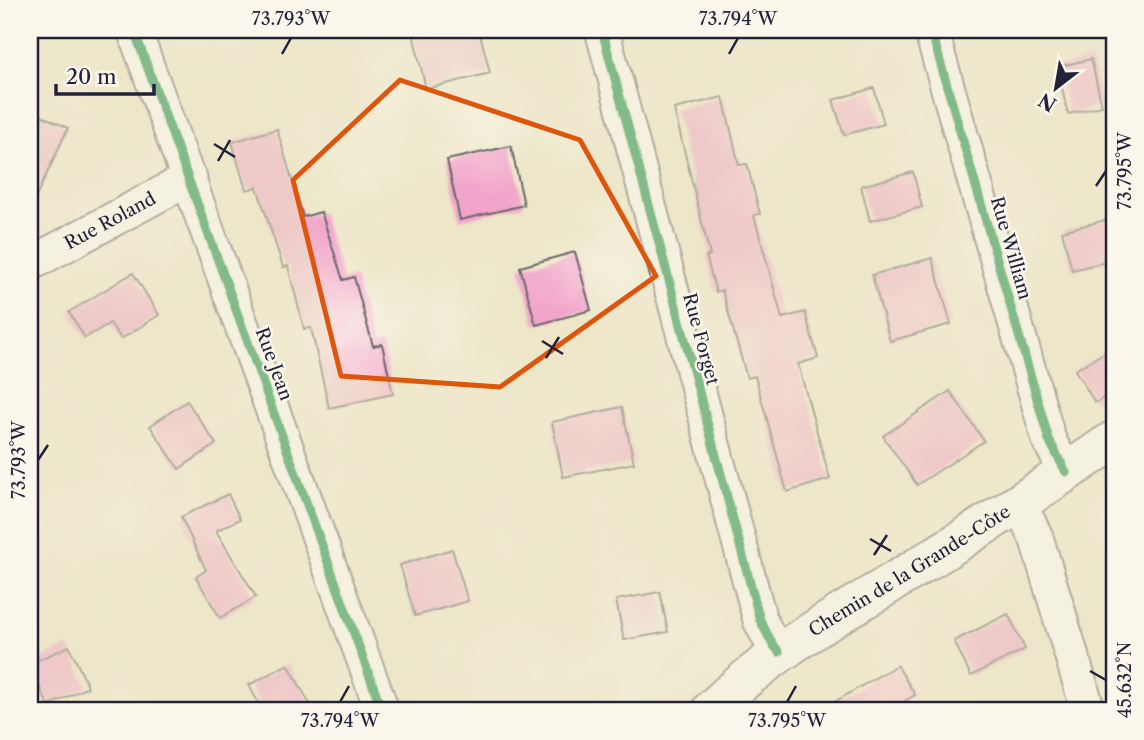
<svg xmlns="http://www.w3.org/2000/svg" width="1144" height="740" viewBox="0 0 1144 740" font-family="'Libre Caslon Text',serif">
<rect width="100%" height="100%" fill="#fbf7ec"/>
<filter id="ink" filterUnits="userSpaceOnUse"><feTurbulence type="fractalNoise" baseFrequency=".0143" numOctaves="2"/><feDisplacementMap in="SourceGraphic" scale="14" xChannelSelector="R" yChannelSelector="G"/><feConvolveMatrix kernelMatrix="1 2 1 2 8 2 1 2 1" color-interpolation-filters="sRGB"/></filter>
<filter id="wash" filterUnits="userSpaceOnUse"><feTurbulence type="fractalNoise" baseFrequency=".00686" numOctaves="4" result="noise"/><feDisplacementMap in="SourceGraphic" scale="28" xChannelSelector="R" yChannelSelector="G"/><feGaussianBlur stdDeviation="1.57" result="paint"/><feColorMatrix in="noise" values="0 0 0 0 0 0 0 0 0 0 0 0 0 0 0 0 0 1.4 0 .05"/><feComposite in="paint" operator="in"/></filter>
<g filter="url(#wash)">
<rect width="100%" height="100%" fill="#ede6c8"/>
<g id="blocks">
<g fill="#f2a5ca">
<path d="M412 30H479L490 73 426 89Z"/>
<path d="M1091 59 1102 106 1068 114 1057 67Z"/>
<path d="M874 88 884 124 844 135 833 100Z"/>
<path d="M723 97 739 165 747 164 760 214 754 215 782 318 805 312 818 358 798 364 830 479 787 492 755 376 747 378 722 290 716 292 706 256 710 255 674 109Z"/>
<path d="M30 110 68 128 30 210Z"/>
<path d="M277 129 303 217 321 212 343 280 354 277 373 346 382 344 393 394 329 408 311 328 304 329 288 266 283 267 257 187 246 190 232 142Z"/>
<path d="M511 146 524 205 460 220 447 160Z"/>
<path d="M913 172 922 207 870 221 861 186Z"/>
<path d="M1114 218V260L1072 270 1062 231Z"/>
<path d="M575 252 591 310 536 325 520 267Z"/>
<path d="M932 258 951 324 890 341 872 275Z"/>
<path d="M133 273 159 315 121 339 110 323 85 338 69 312Z"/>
<path d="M1105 352 1114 367V392L1095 403 1075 370Z"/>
<path d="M950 391 984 441 917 485 883 436Z"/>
<path d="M187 401 216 444 179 469 150 426Z"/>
<path d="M622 407 634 463 563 477 552 422Z"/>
<path d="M228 494 240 519 216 531 256 597 220 618 196 577 206 570 181 517Z"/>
<path d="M452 549 468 601 415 616 400 565Z"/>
<path d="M660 592 668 632 624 640 616 600Z"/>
<path d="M1008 614 1025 649 971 676 954 641Z"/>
<path d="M69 646 88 687 48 706 30 664Z"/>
<path d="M288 664 313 710H262L249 685Z"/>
<path d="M897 665 915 695 889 710H821Z"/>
</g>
</g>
</g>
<g filter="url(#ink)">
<use href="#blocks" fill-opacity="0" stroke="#69676c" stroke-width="2"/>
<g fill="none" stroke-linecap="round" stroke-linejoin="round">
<defs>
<g id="minor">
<path d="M134 30 382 710"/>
<path d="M602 30 760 620 772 643 779 652"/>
<path d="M931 30 1049 440 1066 472"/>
<path id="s1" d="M30 264 190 178"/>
<path d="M1019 503 1036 537 1088 710"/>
</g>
<g id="major">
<path id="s2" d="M711 710C764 659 817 627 880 590 959 542 1038 492 1114 440"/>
</g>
</defs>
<use href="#minor" stroke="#69676c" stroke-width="37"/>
<use href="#major" stroke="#69676c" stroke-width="42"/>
<use href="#minor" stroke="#fff" stroke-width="33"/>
<use href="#major" stroke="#fff" stroke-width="38"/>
<defs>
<g id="cycleway">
<path d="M134 30 382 710"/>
<path d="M602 30 760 620 772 643 779 652"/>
<path d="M931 30 1049 440 1066 472"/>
</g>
</defs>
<use href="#cycleway" stroke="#fbf7ec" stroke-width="13"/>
<use href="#cycleway" stroke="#00873e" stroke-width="9"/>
</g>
</g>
<path d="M0 0H1144V740H0ZM400 80 580 140 656 276 500 387 341 376 293 180Z" fill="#ede6c8" fill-opacity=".55" fill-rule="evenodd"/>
<path fill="none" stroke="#de560e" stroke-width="5" stroke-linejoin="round" d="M400 80 580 140 656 276 500 387 341 376 293 180Z"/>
<path fill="none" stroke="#22223b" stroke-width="2.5" d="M282 54 291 38M729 54 738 38M214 144 235 157M218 161 230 140M1096 186 1106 171M542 341 563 354M546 358 559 337M38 460 48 445M870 539 891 551M874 555 887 535M1090 671 1106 680M340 702 349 686M787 702 796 686"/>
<g text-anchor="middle" stroke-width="5" stroke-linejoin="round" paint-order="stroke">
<g font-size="18" fill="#22223b" stroke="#fbf7ec">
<text dy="6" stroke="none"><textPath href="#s1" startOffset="91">Rue Roland</textPath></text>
<text transform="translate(1011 248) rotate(74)" y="6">Rue William</text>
<text transform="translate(701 339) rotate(75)" y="6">Rue Forget</text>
<text transform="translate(274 364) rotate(70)" y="6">Rue Jean</text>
<text dy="6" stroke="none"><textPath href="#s2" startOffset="243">Chemin de la Grande-Côte</textPath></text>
</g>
</g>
<rect width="1144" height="740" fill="none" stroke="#fbf7ec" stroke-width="77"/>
<g transform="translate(1056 88) rotate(211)" stroke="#fbf7ec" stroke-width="5" paint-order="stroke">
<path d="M0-5L12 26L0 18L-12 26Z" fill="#22223b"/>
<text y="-10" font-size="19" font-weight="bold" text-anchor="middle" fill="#22223b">N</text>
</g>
<path d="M56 84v10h98v-10" fill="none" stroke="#22223b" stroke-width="3.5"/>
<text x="66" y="84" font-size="21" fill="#22223b" stroke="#fbf7ec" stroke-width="5" paint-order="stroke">20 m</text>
<rect x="38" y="38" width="1068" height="664" fill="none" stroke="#22223b" stroke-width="2.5"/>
<g font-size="18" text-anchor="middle" fill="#22223b">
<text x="291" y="25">73.793°W</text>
<text x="738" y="25">73.794°W</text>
<text transform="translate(1125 171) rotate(-90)" y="6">73.795°W</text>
<text transform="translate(19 460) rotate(-90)" y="6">73.793°W</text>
<text transform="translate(1125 680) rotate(-90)" y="6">45.632°N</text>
<text x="340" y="727">73.794°W</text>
<text x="787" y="727">73.795°W</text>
</g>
</svg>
